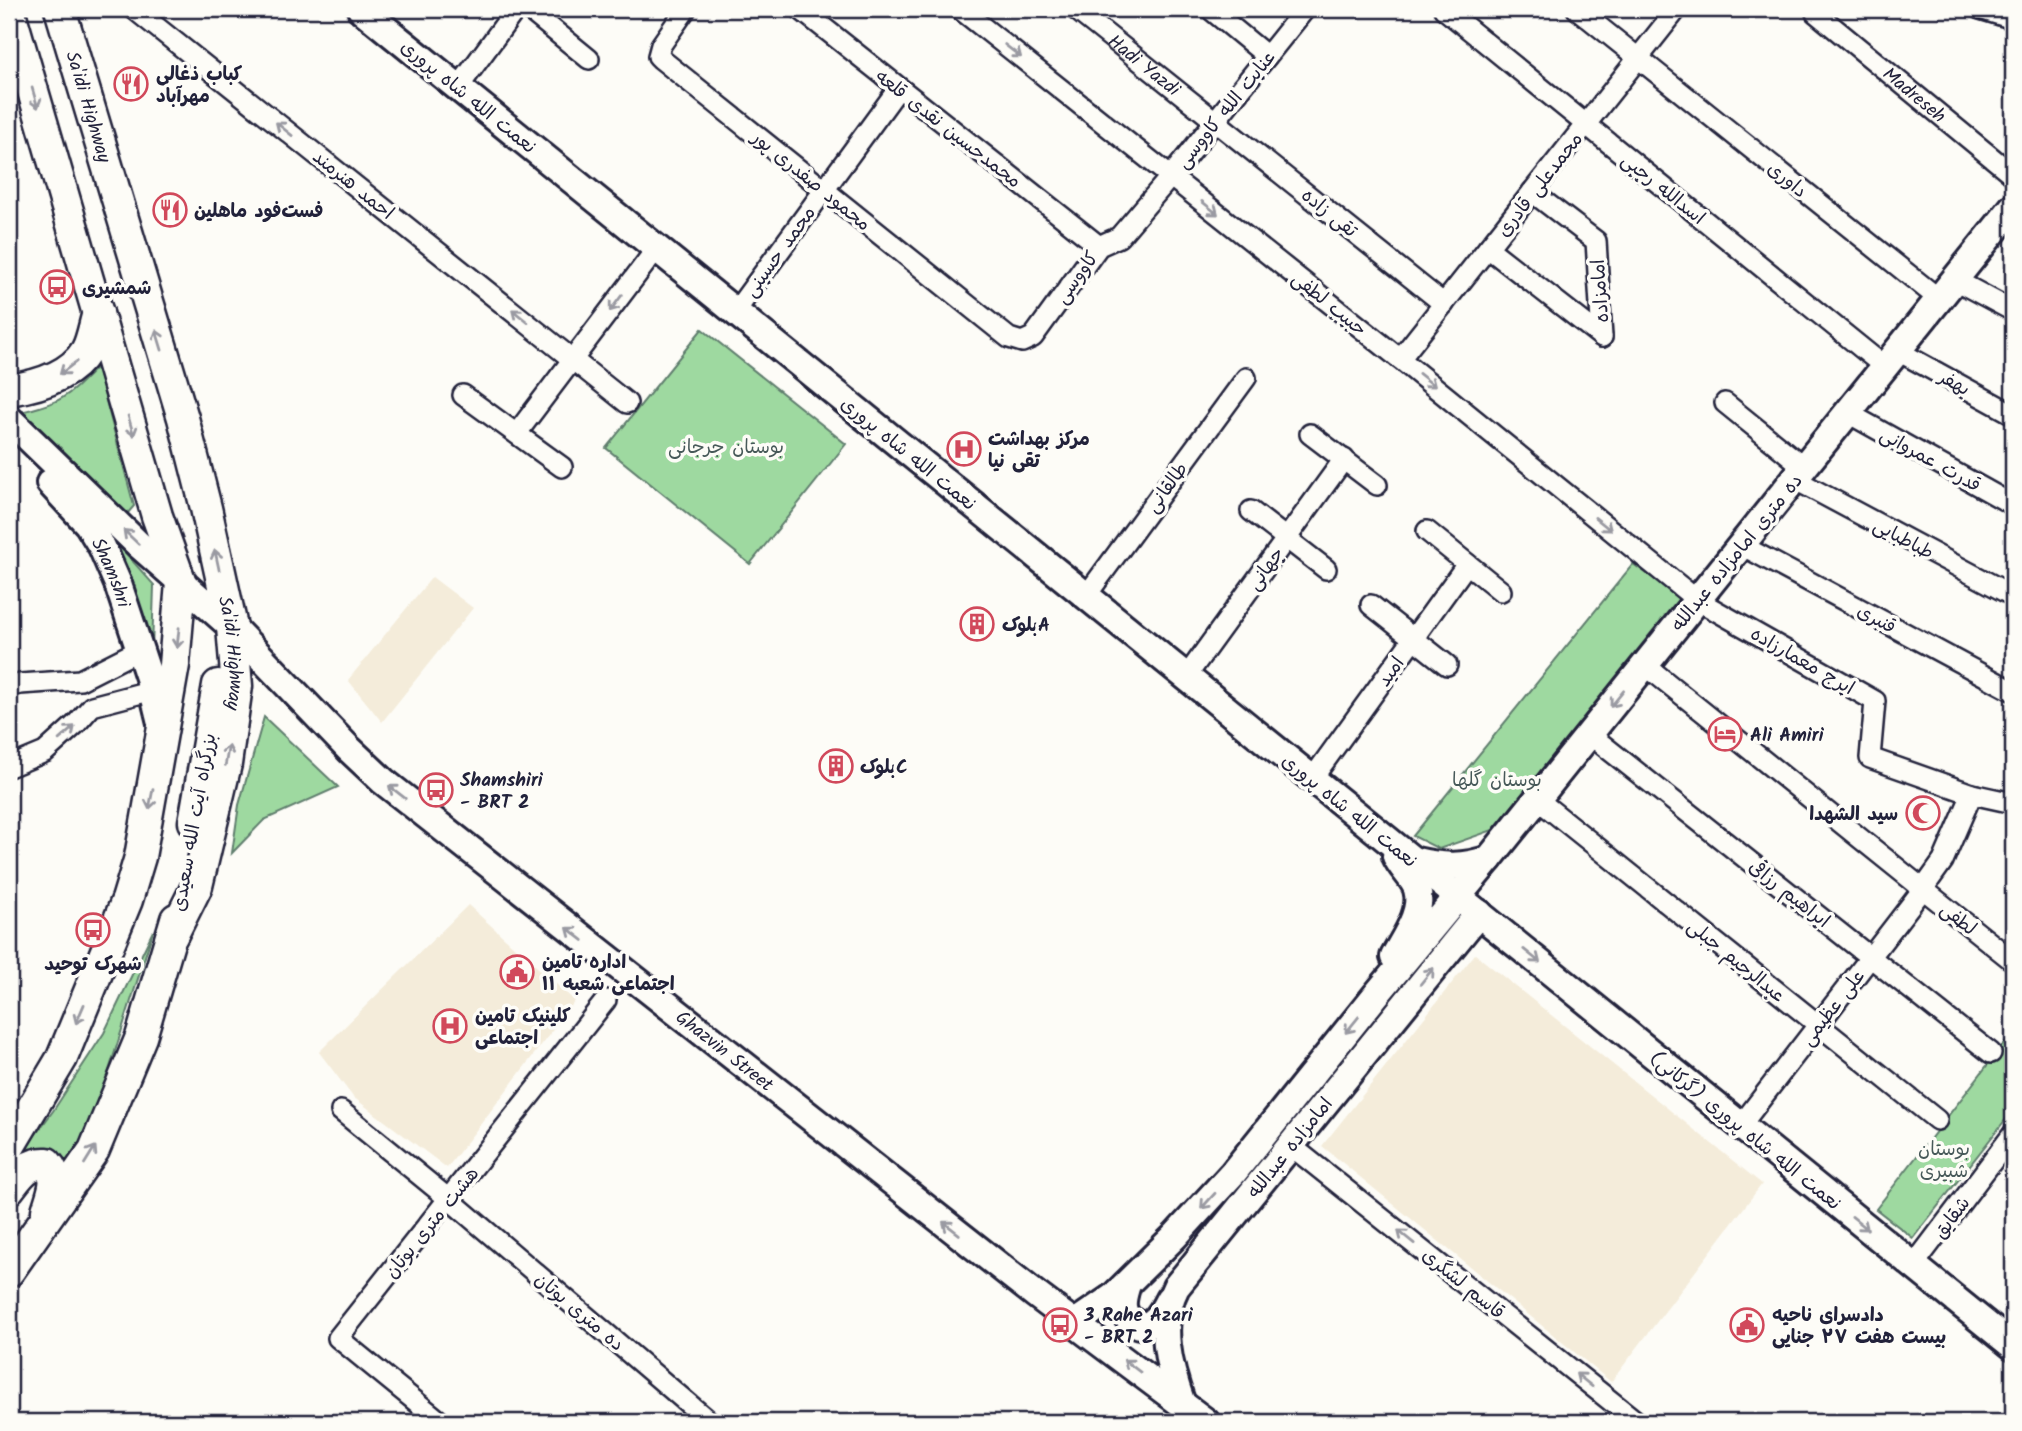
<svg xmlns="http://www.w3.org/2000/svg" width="2022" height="1431" viewBox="0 0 2022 1431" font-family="Kalam,'Playpen Sans Arabic',sans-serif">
<rect width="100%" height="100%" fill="#fdfcf7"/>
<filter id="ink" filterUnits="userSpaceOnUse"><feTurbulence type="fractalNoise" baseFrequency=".0143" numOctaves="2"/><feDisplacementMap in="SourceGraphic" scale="14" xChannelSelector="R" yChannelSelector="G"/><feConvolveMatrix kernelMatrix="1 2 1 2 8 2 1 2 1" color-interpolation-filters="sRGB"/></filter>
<g filter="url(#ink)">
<g fill="#f4ecda">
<path d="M432 577 473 608 382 722 348 680Z"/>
<path d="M468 905 575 1001 447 1168 353 1097 319 1052Z"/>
<path d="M1475 954 1762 1184 1611 1382 1322 1146Z"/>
</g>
<g fill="#9ed9a0" stroke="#607e6e" stroke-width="2">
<path d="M702 329 846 444 750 564 606 448Z"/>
<path d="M97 367 134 506 127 514 20 412C62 403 67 397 97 367Z"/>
<path d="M86 509 154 585 152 651Z"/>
<path d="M1633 564 1680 597 1493 830 1439 849 1413 836Z"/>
<path d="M264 717 338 787 264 820 232 853 239 805Z"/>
<path d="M153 931 94 1118 65 1174C61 1141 49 1144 22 1153L53 1111 104 1033Z"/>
<path d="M2013 1032V1110L1913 1238 1876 1209Z"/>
</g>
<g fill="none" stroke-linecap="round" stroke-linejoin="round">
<defs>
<g id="minor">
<path d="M134 9 627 403"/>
<path d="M528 9 589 59"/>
<path d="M686 9 661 45 658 56 661 59 1009 338 1022 342 1033 337 1099 246 1119 237 1171 176 1305 9"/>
<path d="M800 9 1099 246"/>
<path d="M960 9 1400 359 1697 600 1875 701 1870 758 1972 794 2013 803"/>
<path id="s1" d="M1075 9 1444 304"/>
<path d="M1210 9 1267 56"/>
<path d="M1444 9 1885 367"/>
<path d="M1577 9 1939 299"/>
<path d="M1980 9 2013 19"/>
<path id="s2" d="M1816 13 2013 175"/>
<path d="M458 88 516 9"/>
<path d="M1532 192 1596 241 1602 337"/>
<path d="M1488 248 1602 337"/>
<path d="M1955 280 2013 311"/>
<path d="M735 312 898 89"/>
<path d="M1898 351 2013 414"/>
<path d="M1400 359 1677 9"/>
<path d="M463 395 562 467"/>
<path d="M1725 403 1804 467"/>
<path d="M1848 413 2013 505"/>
<path d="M517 433 657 248"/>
<path d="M1310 434 1377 485"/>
<path d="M1794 479 2013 596"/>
<path d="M1251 511 1326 569"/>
<path d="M1427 531 1501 591"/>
<path d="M1741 545 2013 691"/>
<path d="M1086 596 1246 378"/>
<path d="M1371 605 1447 665"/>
<path d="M1645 665 1923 889 1741 1125"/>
<path d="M1186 677 1344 459"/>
<path d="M9 687 20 684 80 680 139 650"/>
<path d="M1589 734 1991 1053"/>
<path d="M9 767 45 752 77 723 92 706 153 690"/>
<path d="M1312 779 1467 564"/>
<path d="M1972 794 1943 861 1923 889 2013 961"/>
<path d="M1537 799 1937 1120"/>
<path d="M341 1111 450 1200 710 1422"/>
<path d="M1290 1145 1637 1422"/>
<path d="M1913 1266 2013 1134"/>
<path d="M441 1422 338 1338 606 1000"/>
</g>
<g id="major">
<path d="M361 9 2013 1346"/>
<path id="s3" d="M9 419 139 545 232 627 349 749 383 781 1035 1294 1206 1422"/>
<path id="s4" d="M50 483 88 524 102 547 118 584 153 690 162 727"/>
<path d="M1416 861C1442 867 1464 868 1489 859"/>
<path d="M1394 957C1404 938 1424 912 1417 889 1413 877 1401 868 1396 856"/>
<path d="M1127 1284C1125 1291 1122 1299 1123 1307 1125 1320 1141 1331 1153 1322 1160 1317 1165 1307 1169 1299"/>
<path d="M1075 1323 1113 1297 1175 1236 1233 1173 1376 995 1489 859 2013 207"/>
<path d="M1182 1404C1169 1368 1157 1323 1176 1287L1479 913"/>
</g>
<g id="highway">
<path id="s5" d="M60 9 183 418 206 508 232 627 237 686 226 764 197 886 172 936"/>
<path d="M9 390C36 386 71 376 86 351 92 341 94 325 98 313"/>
<path d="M194 822 218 685"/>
<path d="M9 1147 62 1058 127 900 140 857 174 665 181 583 157 516 9 9"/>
<path d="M9 1189C20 1175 27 1162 47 1163 61 1178 52 1193 47 1211"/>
<path d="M9 1271 94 1150 141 1037 176 919"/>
</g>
</defs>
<use href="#minor" stroke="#22223b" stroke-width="24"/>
<use href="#major" stroke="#22223b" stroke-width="32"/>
<use href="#highway" stroke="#22223b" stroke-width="35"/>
<use href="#minor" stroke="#fdfcf7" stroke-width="19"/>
<use href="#major" stroke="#fdfcf7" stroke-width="26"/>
<use href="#highway" stroke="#fdfcf7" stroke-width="30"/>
</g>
<defs><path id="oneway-shaft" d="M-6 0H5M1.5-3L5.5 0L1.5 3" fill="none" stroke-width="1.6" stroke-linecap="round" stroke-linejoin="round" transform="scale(1.75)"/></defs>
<g stroke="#9a9aa2">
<use href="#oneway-shaft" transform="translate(1013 51) rotate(38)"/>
<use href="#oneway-shaft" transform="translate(35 98) rotate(74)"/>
<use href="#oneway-shaft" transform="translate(284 129) rotate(-141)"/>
<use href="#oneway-shaft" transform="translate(1210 208) rotate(39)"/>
<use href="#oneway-shaft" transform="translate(616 303) rotate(127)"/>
<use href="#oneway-shaft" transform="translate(520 316) rotate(-141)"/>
<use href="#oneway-shaft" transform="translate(159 340) rotate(-107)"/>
<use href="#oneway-shaft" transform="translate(68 368) rotate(142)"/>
<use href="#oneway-shaft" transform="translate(1427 380) rotate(39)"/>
<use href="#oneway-shaft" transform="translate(131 426) rotate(74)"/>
<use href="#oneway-shaft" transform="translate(1603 524) rotate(39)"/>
<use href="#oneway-shaft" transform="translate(131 537) rotate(-136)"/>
<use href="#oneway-shaft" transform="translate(217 560) rotate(-102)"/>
<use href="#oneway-shaft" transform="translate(178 638) rotate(96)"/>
<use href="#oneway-shaft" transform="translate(1617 699) rotate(129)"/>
<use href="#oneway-shaft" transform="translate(67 733) rotate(-41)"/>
<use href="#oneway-shaft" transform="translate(227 755) rotate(-81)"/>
<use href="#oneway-shaft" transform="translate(397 792) rotate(-142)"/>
<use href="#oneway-shaft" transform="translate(151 799) rotate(101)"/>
<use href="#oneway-shaft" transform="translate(575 934) rotate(-142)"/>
<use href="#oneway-shaft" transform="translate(1532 956) rotate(39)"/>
<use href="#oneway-shaft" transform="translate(1427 976) rotate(-51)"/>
<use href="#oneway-shaft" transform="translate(80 1014) rotate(113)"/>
<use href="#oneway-shaft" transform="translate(1352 1025) rotate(129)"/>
<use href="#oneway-shaft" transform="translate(90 1155) rotate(-58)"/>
<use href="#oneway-shaft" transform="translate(1208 1201) rotate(132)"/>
<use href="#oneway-shaft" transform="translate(1860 1223) rotate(39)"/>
<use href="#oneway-shaft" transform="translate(951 1228) rotate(-142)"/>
<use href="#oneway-shaft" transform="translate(1406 1237) rotate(-141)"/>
<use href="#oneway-shaft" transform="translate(1132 1366) rotate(-143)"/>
<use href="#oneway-shaft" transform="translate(1584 1380) rotate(-141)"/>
</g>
</g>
<defs>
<symbol id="restaurant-ring" viewBox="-11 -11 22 22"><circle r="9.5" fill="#fdfcf7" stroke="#d1495b" stroke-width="1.5"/><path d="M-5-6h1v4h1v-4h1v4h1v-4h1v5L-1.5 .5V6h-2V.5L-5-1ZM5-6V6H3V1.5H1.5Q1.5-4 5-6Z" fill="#d1495b"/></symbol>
<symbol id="bus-ring" viewBox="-11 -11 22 22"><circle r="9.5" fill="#fdfcf7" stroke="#d1495b" stroke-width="1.5"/><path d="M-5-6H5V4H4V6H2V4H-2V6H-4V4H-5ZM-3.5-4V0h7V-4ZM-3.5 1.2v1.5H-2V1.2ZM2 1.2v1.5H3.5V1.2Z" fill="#d1495b"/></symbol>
<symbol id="hospital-ring" viewBox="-11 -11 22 22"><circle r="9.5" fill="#fdfcf7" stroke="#d1495b" stroke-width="1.5"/><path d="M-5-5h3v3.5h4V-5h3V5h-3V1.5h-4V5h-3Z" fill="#d1495b"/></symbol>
<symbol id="building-ring" viewBox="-11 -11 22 22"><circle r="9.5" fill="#fdfcf7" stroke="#d1495b" stroke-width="1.5"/><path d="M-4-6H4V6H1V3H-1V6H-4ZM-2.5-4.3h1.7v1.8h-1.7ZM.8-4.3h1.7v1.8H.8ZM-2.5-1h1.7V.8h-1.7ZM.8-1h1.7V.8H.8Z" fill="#d1495b"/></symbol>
<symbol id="hotel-ring" viewBox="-11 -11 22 22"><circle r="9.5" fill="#fdfcf7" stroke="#d1495b" stroke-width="1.5"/><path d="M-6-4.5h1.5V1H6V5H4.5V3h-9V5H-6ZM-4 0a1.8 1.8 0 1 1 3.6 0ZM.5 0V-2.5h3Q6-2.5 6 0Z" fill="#d1495b"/></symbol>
<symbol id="mosque-ring" viewBox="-11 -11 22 22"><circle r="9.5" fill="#fdfcf7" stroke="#d1495b" stroke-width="1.5"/><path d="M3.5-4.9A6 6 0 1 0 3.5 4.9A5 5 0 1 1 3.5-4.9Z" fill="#d1495b"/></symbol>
<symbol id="civic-ring" viewBox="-11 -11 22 22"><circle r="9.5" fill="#fdfcf7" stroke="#d1495b" stroke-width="1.5"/><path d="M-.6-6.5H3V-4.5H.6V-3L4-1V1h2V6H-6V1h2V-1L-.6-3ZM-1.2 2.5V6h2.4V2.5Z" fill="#d1495b"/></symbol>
</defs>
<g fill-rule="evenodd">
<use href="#restaurant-ring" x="112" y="65" width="38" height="38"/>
<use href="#restaurant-ring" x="151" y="191" width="38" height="38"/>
<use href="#bus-ring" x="38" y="268" width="38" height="38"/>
<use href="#hospital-ring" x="945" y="430" width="38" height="38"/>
<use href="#building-ring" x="958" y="605" width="38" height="38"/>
<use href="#hotel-ring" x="1706" y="715" width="38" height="38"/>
<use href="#building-ring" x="817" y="747" width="38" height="38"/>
<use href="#bus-ring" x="417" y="771" width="38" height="38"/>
<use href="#mosque-ring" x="1904" y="794" width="38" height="38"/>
<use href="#bus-ring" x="74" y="911" width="38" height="38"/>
<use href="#civic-ring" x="498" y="953" width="38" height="38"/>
<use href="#hospital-ring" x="431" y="1007" width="38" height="38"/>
<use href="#bus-ring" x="1041" y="1306" width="38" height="38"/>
<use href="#civic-ring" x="1728" y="1306" width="38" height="38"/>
</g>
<g text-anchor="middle" stroke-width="7" stroke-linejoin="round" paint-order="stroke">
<g font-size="19" fill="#22223b" stroke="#fdfcf7">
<text dy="7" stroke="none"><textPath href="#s1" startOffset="89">Hadi Yazdi</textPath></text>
<text dy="7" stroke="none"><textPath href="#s2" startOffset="128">Madreseh</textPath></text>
<text transform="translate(469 96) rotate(39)" y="7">نعمت الله شاه پروری</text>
<text dy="7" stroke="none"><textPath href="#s5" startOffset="102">Sa'idi Highway</textPath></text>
<text transform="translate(1225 109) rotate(-51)" y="7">عنایت‌ الله کاووسی</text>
<text transform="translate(949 128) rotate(38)" y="7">محمدحسین نقدی قلعه</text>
<text transform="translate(1788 179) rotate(39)" y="7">داوری</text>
<text transform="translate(812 180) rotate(39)" y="7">محمود صفدری پور</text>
<text transform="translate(354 184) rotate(39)" y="7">احمد هنرمند</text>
<text transform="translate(1539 184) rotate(-52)" y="7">محمدعلی قادری</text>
<text transform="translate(1664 188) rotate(39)" y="7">اسدالله رجبی</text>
<text transform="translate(1330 212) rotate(39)" y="7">تقی زاده</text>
<text transform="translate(779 251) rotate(-54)" y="7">محمد حسینی</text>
<text transform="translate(1076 277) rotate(-54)" y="7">کاووسی</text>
<text transform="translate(1599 291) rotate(-94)" y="7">امامزاده</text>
<text transform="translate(1330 303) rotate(39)" y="7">حبیب لطفی</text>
<text transform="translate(1955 382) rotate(29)" y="7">بهفر</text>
<text transform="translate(909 453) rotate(39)" y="7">نعمت الله شاه پروری</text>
<text transform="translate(1931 459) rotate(29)" y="7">قدرت عمروانی</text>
<text transform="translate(1166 487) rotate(-54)" y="7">طالقانی</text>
<text transform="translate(1904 538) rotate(28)" y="7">طباطبایی</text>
<text transform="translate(1736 552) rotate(-51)" y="7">ده متری امامزاده عبدالله</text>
<text transform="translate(1265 568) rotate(-54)" y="7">جهانی</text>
<text dy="7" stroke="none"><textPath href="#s4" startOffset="110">Shamshri</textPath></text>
<text transform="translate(1877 618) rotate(28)" y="7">قنبری</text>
<text dy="7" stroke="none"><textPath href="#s5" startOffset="668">Sa'idi Highway</textPath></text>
<text transform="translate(1803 660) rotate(30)" y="7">ایرج معمارزاده</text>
<text transform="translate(1390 671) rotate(-54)" y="7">امید</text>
<text transform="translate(1350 810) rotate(39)" y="7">نعمت الله شاه پروری</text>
<text transform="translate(193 822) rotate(-80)" y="7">بزرگراه آیت الله سعیدی</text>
<text transform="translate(1790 893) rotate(38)" y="7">ابراهیم رزاقی</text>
<text transform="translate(1959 918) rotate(39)" y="7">لطفی</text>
<text transform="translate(1737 960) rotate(39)" y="7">عبدالرحیم جبلی</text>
<text transform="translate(1832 1007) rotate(-52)" y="7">علی عظیمی</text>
<text dy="7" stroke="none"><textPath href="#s3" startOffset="956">Ghazvin Street</textPath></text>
<text transform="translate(1746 1130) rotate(39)" y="7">نعمت الله شاه پروری (گرکانی)</text>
<text transform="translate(1289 1147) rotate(-51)" y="7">امامزاده عبدالله</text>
<text transform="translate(1951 1217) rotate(-53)" y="7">شقایق</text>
<text transform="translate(431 1222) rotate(-51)" y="7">هشت متری بوتان</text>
<text transform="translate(1464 1283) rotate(39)" y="7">قاسم لشگری</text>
<text transform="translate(580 1311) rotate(40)" y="7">ده متری بوتان</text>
</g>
<g font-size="19" font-weight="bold" fill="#22223b" stroke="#fdfcf7" text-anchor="start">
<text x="156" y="80">کباب ذغالی<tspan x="156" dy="22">مهرآباد</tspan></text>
<text x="194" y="217">فست‌فود ماهلین</text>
<text x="82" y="294">شمشیری</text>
<text x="988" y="445">مرکز بهداشت<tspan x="988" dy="22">تقی نیا</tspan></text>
<text x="1002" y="631">بلوکA</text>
<text x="1750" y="741">Ali Amiri</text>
<text x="860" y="773">بلوکC</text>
<text x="460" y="786">Shamshiri<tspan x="460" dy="22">- BRT 2</tspan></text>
<text x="1898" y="820" text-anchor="end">سید الشهدا</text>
<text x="542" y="968">اداره تامین<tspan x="542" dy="22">اجتماعی شعبه ۱۱</tspan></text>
<text x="93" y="970" text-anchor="middle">شهرک توحید</text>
<text x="475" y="1022">کلینیک تامین<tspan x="475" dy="22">اجتماعی</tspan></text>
<text x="1084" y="1321">3 Rahe Azari<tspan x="1084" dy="22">- BRT 2</tspan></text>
<text x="1772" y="1321">دادسرای ناحیه<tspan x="1772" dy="22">بیست هفت ۲۷ جنایی</tspan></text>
</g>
<g font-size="19" fill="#475959" stroke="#fdfcf7">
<text x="726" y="453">بوستان جرجانی</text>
<text x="1497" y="786">بوستان گلها</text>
<text x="1944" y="1155">بوستان<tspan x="1944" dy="22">شبیری</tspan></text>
</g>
</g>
<rect width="2022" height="1431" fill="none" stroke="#fdfcf7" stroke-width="35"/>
<rect x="18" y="18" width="1987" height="1396" fill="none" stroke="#22223b" stroke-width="2.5" filter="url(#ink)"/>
</svg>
